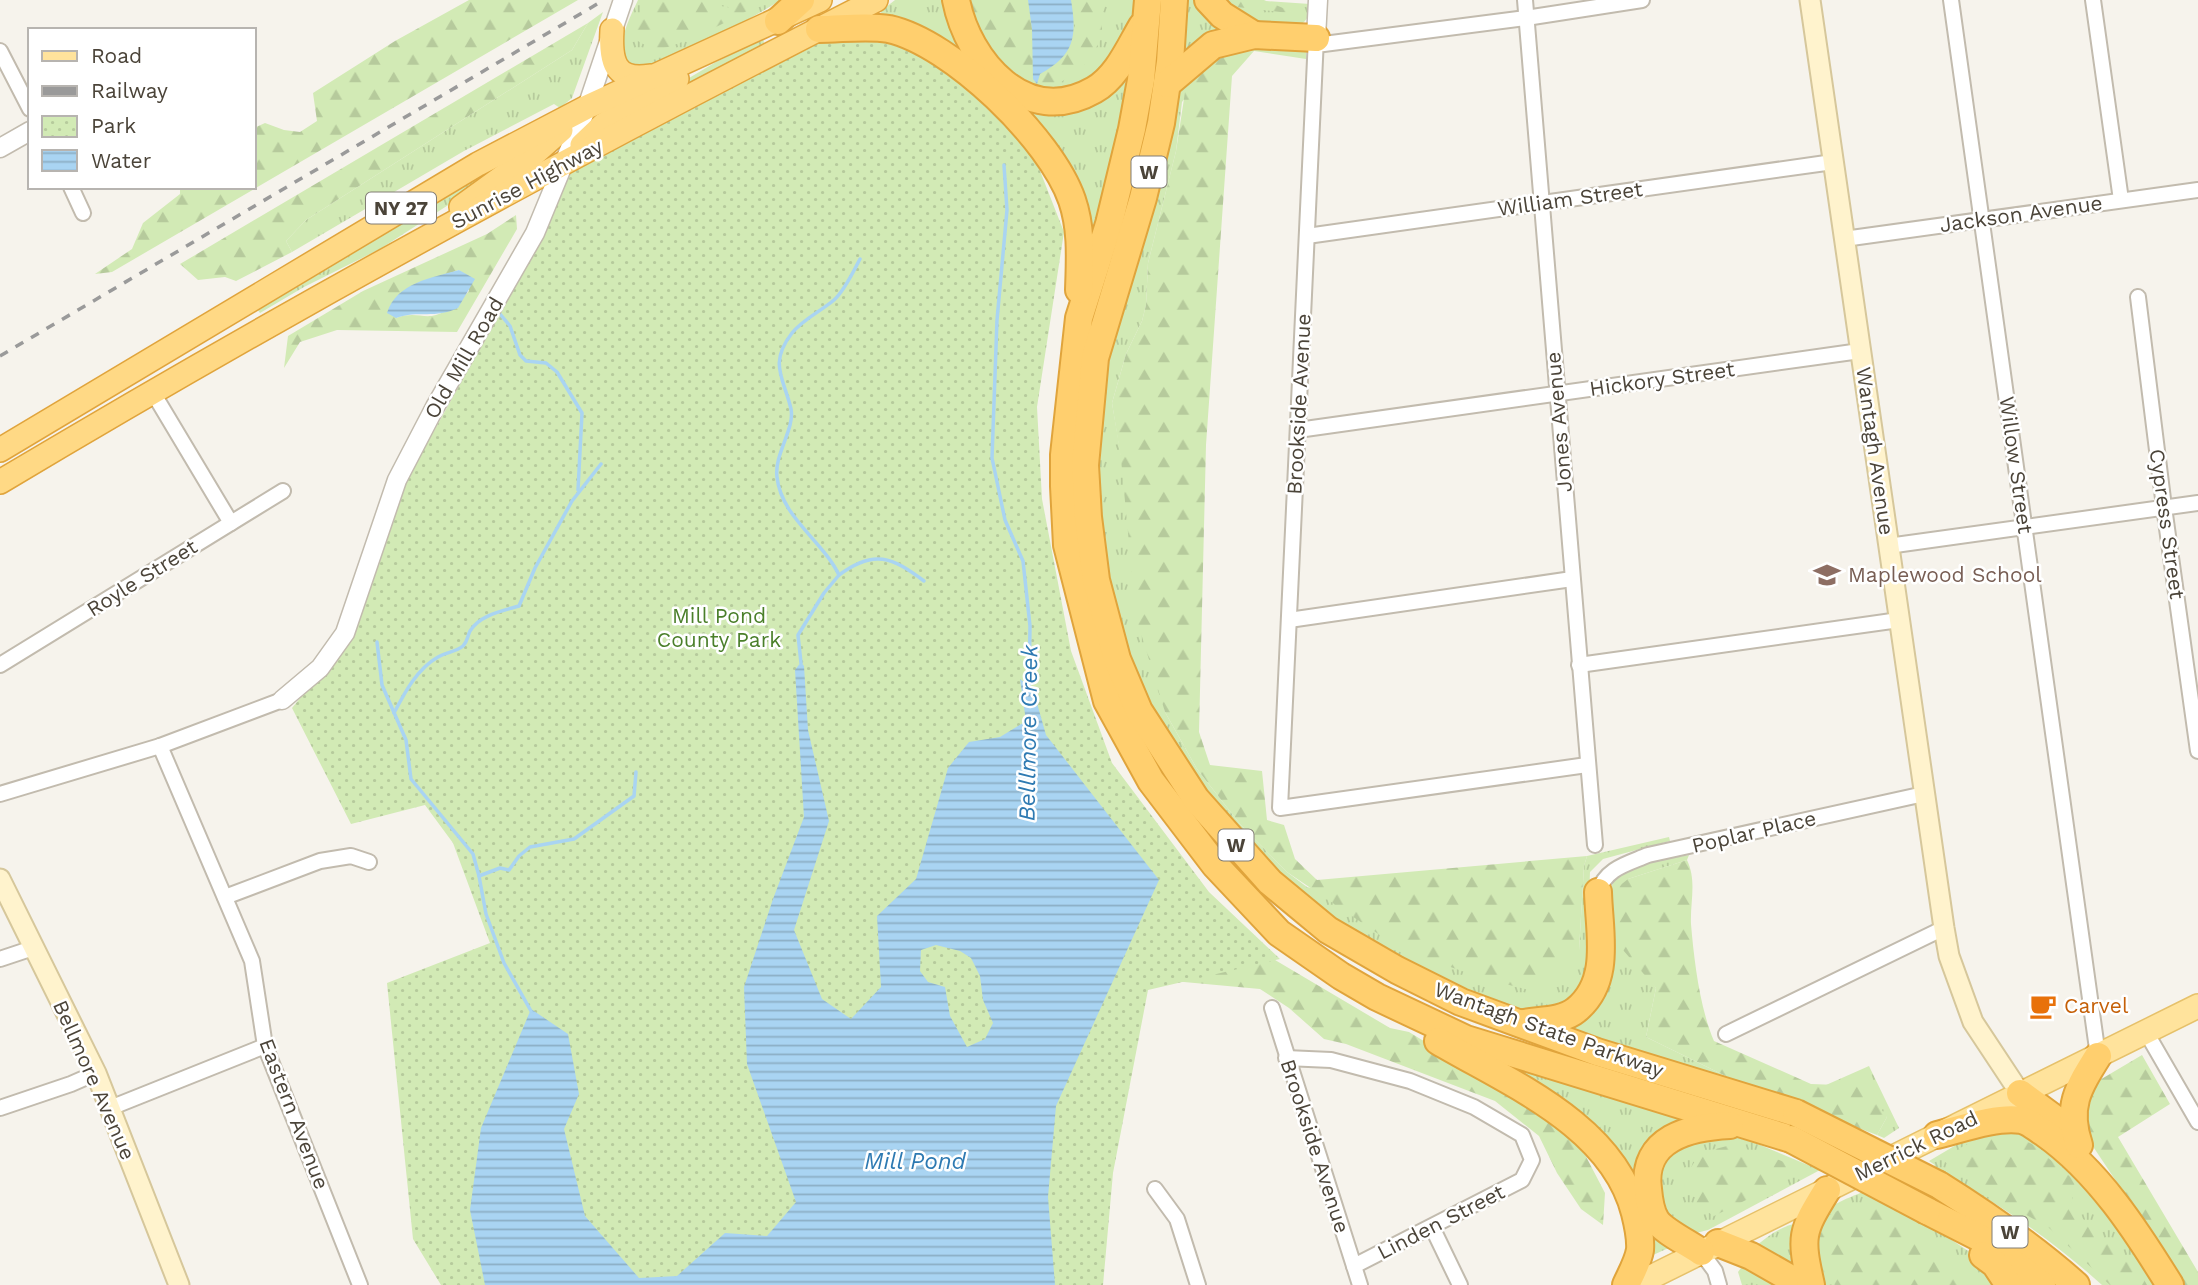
<svg xmlns="http://www.w3.org/2000/svg" width="2198" height="1285" viewBox="0 0 2198 1285" font-family="'Work Sans',sans-serif">
<defs>
<pattern id="grass-tufts" width="24" height="20" patternUnits="userSpaceOnUse" patternTransform="scale(1.75)"><rect width="24" height="20" fill="#d2eab5"/><path d="M3 7l-1-3M5 7V3M7 7l1-3M15 17l-1-3M17 17v-4M19 17l1-3" fill="none" stroke="#b6ca9c"/></pattern>
<pattern id="forest-firs" width="22" height="20" patternUnits="userSpaceOnUse" patternTransform="scale(1.75)"><rect width="22" height="20" fill="#d2eab5"/><path d="M5 1l3.5 6h-7zM16 11l3.5 6h-7z" fill="#b6ca9c"/></pattern>
<pattern id="park-dots" width="8" height="8" patternUnits="userSpaceOnUse" patternTransform="scale(1.75)"><rect width="8" height="8" fill="#d2eab5"/><path d="M2 2h.1M6 6h.1" fill="none" stroke="#b6ca9c" stroke-width="1.8" stroke-linecap="round"/></pattern>
<pattern id="water-rules" width="6" height="5" patternUnits="userSpaceOnUse" patternTransform="scale(1.75)"><rect width="6" height="5" fill="#a9d4f2"/><path d="M0 2.5h6" fill="none" stroke="#8caec5"/></pattern>
</defs>
<rect width="100%" height="100%" fill="#f6f3ec"/>
<g fill="url(#grass-tufts)">
<path d="M638 0H781C750 19 676 62 641 66 635 67 631 66 626 64 617 40 628 22 638 0Z"/>
<path d="M895 0H951L1031 104 1126 75 1123 113 1087 261 1049 148 882 20 881 11Z"/>
<path d="M963 0H1135L1134 17 1114 63 1073 92 1027 90Z"/>
<path d="M1184 0H1202L1227 27 1184 59Z"/>
<path d="M1223 0 1293 13 1265 1 1310 4C1310 17 1306 23 1294 28L1242 20Z"/>
<path d="M603 12 572 98 560 108 554 104 464 151 292 252 286 241 306 220 572 50 588 23Z"/>
<path d="M763 39 765 47 630 113 716 62Z"/>
<path d="M1225 47H1302L1306 52V59L1254 51 1218 55 1182 102 1176 151 1148 263 1146 305 1142 321 1126 354 1112 403 1165 712 1197 769 1240 824 1287 872 1307 887 1579 950 1584 866 1587 856 1669 837 1670 841 1603 859 1590 872 1589 897 1595 959 1573 1004 1526 1012 1460 989 1358 938 1299 893 1247 845 1199 783 1141 691 1119 624 1104 568 1098 501 1099 427 1107 369 1119 319 1166 164 1178 92 1206 57Z"/>
<path d="M523 150 526 155 380 249 304 287 260 313 257 309Z"/>
<path d="M1689 855 1687 860 1628 879 1650 979 1656 988 1646 1037 1744 1085 1542 1024 1577 1015 1613 882C1633 862 1662 860 1689 855Z"/>
<path d="M1476 1056 1702 1120 1646 1153 1673 1246 1642 1260 1631 1189Z"/>
<path d="M1869 1066 1899 1128 1884 1138 1877 1135 1887 1117 1826 1085Z"/>
<path d="M2000 1126 2051 1141 2161 1285H2102C2050 1238 1995 1201 1933 1167L1935 1165 1929 1161 1978 1132Z"/>
<path d="M1712 1131 1753 1142 1820 1170 1708 1230 1696 1233 1657 1209 1659 1156Z"/>
<path d="M1863 1192 1925 1222 1992 1267 2003 1285H1823C1821 1273 1811 1235 1813 1225 1816 1210 1850 1197 1863 1192Z"/>
<path d="M1799 1223 1802 1275 1755 1247C1767 1236 1783 1225 1799 1223Z"/>
<path d="M1747 1260 1786 1285H1742L1738 1272Z"/>
</g>
<g fill="url(#forest-firs)" fill-rule="evenodd">
<path d="M469 0H578L112 272 95 274 132 249 143 223 180 194V187H254V128L265 123 284 130 300 132 317 121 313 93 395 41Z"/>
<path d="M644 0H724L721 6 732 8 743 0H766C748 12 677 49 657 49 650 49 640 42 633 38Z"/>
<path d="M970 0H1028L1032 29 1033 79 1038 83 1040 74 1058 64 1075 26 1071 0H1102V37L1088 62 1056 86 1023 84 1000 70 977 30Z"/>
<path d="M1223 0H1264L1297 14 1228 6Z"/>
<path d="M588 23 572 50 306 220 286 241 292 252 236 281 225 277 198 280 180 264Z"/>
<path d="M1254 51 1232 76 1206 445 1199 732 1210 765 1262 771 1267 820 1284 825 1295 859 1317 880 1587 856 1584 866 1579 950 1533 991 1482 978 1402 950 1287 872 1240 824 1197 769 1165 712 1136 617 1121 459 1112 403 1126 354 1142 321 1146 305 1148 263 1176 151 1187 79 1218 55Z"/>
<path d="M516 215 517 229 457 332 337 330 300 342 284 368 288 336 363 291 487 234ZM459 270 463 273 469 291C462 299 447 312 436 315 423 319 415 311 396 318L435 278Z"/>
<path d="M1687 860C1697 881 1690 902 1691 924 1694 960 1700 1009 1714 1041L1811 1084 1864 1086 1887 1117 1877 1135 1744 1085 1646 1037 1656 988 1623 950 1609 915 1612 892 1628 879Z"/>
<path d="M1248 944 1390 1028 1409 1032 1507 1092 1581 1147 1605 1193 1603 1225 1581 1209 1557 1173 1539 1136 1495 1101 1346 1044 1324 1039 1289 1008 1260 989 1173 981 1115 989Z"/>
<path d="M2142 1055 2170 1104 2118 1137 2198 1272V1285H2181L2162 1250 2082 1130 2093 1084Z"/>
<path d="M2007 1133 2032 1144 2075 1181 2071 1208 2138 1269 2147 1285H2110L2048 1227 1989 1194 1941 1159C1963 1146 1981 1135 2007 1133Z"/>
<path d="M1727 1146 1761 1152 1804 1171 1714 1216 1695 1204 1698 1183 1690 1169 1700 1153Z"/>
<path d="M1864 1203 1890 1210 1962 1269 1970 1285H1835C1816 1266 1809 1248 1818 1222L1844 1207Z"/>
</g>
<path fill="url(#park-dots)" d="M833 33H901L977 96 1033 153 1064 232 1037 407 1042 499 1071 651 1112 763 1209 892 1280 959 1148 990 1113 1173 1103 1285H441L413 1239 387 983 490 943 453 843 425 805 351 824 292 708 352 635 404 485 485 339 573 168Z"/>
<g fill="url(#water-rules)" fill-rule="evenodd">
<path d="M1028 0H1071C1077 36 1075 55 1040 74L1037 84 1033 79 1032 29Z"/>
<path d="M459 270 475 279 458 308C436 319 418 310 396 318L387 313C397 282 432 278 459 270Z"/>
<path d="M801 662 804 666 808 730 829 821 794 930 822 999 851 1019 881 987 877 916 916 879 948 768 969 742 1000 737 1026 721 1020 679 1033 689 1046 735 1159 880 1056 1106 1048 1197 1055 1285H485L470 1210 481 1128 531 1009 568 1034 579 1094 564 1129 585 1216 639 1278 677 1276 725 1233 767 1236 796 1202 747 1064 744 987 773 899 804 817 795 670ZM936 945 960 951 971 958 980 976 983 1000 993 1023 985 1039 967 1047 950 1016 945 987 928 982 920 971 921 950Z"/>
</g>
<g fill="none" stroke-linecap="round" stroke-linejoin="round">
<g stroke="#a9d4f2" stroke-width="3.5">
<path d="M1004 165 1007 210 997 320 992 458 1005 520 1023 561 1030 626 1029 688"/>
<path d="M500 314 510 326 520 355 526 361 546 363 557 372 582 413 578 490"/>
<path d="M839 575C874 549 892 557 924 581"/>
<path d="M377 642 382 685 406 740 411 779 473 854 479 876"/>
<path d="M801 663 798 635 824 593 839 575C823 541 781 517 777 477 774 454 795 429 791 409 784 378 768 364 792 333 802 320 821 311 834 300 845 290 853 272 860 259"/>
<path d="M394 713C405 692 417 669 438 657 446 652 456 652 463 646 468 641 467 637 470 631 480 615 502 611 519 606L535 568 572 501 601 464"/>
<path d="M531 1011 504 963 486 914 479 876 500 868 509 870 519 856 530 847 574 839 634 796 636 772"/>
</g>
<defs>
<g id="minor">
<path d="M1525 0 1595 845"/>
<path d="M1951 0 2098 1056"/>
<path d="M2093 0 2121 200"/>
<path d="M1316 38 1280 808 1587 765"/>
<path d="M1316 45 1526 18 1642 0"/>
<path d="M0 51 30 109"/>
<path d="M71 187 83 213"/>
<path d="M1307 236 1833 162"/>
<path d="M1844 239 2198 190"/>
<path d="M2138 297 2164 507 2198 751"/>
<path d="M152 391 231 523"/>
<path d="M1298 430 1860 351"/>
<path d="M1888 546 2198 503"/>
<path d="M1289 620 1572 579"/>
<path d="M0 665 283 491"/>
<path d="M1579 665 1899 620"/>
<path d="M160 746 252 961 265 1046 360 1285"/>
<path d="M0 794 160 746 282 700"/>
<path d="M1598 892C1606 868 1627 864 1648 855L1924 794"/>
<path d="M225 897 320 861 351 856 369 862"/>
<path d="M0 959 33 948"/>
<path d="M1272 1008 1360 1285"/>
<path d="M2146 1032 2198 1122"/>
<path d="M1726 1034 1944 928"/>
<path d="M1286 1058 1331 1060 1410 1081 1474 1107 1522 1135 1532 1160 1522 1180 1354 1266"/>
<path d="M0 1108 71 1084 96 1073"/>
<path d="M110 1108 265 1046"/>
<path d="M1155 1189 1177 1219 1198 1285"/>
<path d="M1432 1227 1460 1285"/>
<path d="M1701 1252 1715 1271 1719 1285"/>
</g>
<g id="tertiary">
<path d="M1316 38 1318 0"/>
<path d="M0 148 30 131"/>
<path d="M282 700 320 668 345 633 397 480 435 407 535 233 587 107 623 0"/>
</g>
<g id="secondary">
<path d="M1810 0 1944 928 1949 956 1973 1022 2020 1093"/>
<path d="M0 879 96 1073 179 1285"/>
</g>
<path id="primary" d="M1635 1285 2198 1006"/>
<g id="trunk">
<path d="M612 30C610 60 614 82 650 76"/>
<path d="M582 145 603 125 677 79"/>
<path d="M461 207 534 154 561 130"/>
<path d="M0 450 478 164 587 107 820 0"/>
<path d="M0 482C286 311 579 151 876 0"/>
</g>
<g id="motorway">
<path d="M956 0C968 62 1026 129 1094 90 1117 77 1129 48 1142 26"/>
<path d="M1148 0 1141 80 1132 129 1109 224 1079 318 1064 455V486L1067 545 1107 701 1151 781 1215 865 1279 933 1341 976 1377 997 1466 1039 1791 1139"/>
<path d="M1174 0 1170 62 1161 123 1143 198 1095 358 1085 465 1088 517 1096 580 1117 659 1139 711 1196 799 1270 882 1328 930 1397 970 1461 1002 1597 1052 1796 1113"/>
<path d="M1208 0 1222 15 1254 35"/>
<path d="M778 21 801 0"/>
<path d="M819 29C841 29 867 25 889 29 952 43 1051 139 1072 200 1082 229 1080 259 1079 290"/>
<path d="M1167 84 1213 45 1254 35 1316 38"/>
<path d="M1523 1023C1540 1020 1563 1021 1576 1010 1612 981 1599 932 1598 892"/>
<path d="M1438 1041C1509 1083 1613 1125 1635 1213 1638 1225 1641 1237 1640 1250 1638 1262 1631 1274 1626 1285"/>
<path d="M2020 1093 2058 1121 2076 1146"/>
<path d="M1937 1135C1961 1129 1997 1116 2021 1120 2029 1121 2037 1129 2044 1133 2098 1171 2136 1230 2170 1285"/>
<path d="M2079 1145C2066 1107 2078 1088 2098 1056"/>
<path d="M1939 1185C1987 1215 2033 1247 2076 1285"/>
<path d="M1927 1211 1982 1239 2042 1285"/>
<path d="M1718 1243 1751 1256 1802 1285"/>
<path d="M1701 1252C1690 1244 1663 1231 1656 1220 1650 1211 1649 1200 1648 1189 1641 1138 1690 1127 1730 1125"/>
<path d="M1983 1255 1995 1264 2009 1285"/>
<path d="M1811 1285C1800 1236 1801 1232 1827 1190"/>
</g>
</defs>
<use href="#minor" stroke="#c2bbae" stroke-width="18"/>
<use href="#tertiary" stroke="#c2bbae" stroke-width="21"/>
<use href="#secondary" stroke="#d6c79b" stroke-width="23"/>
<use href="#primary" stroke="#e6c16a" stroke-width="26"/>
<use href="#trunk" stroke="#e0a43c" stroke-width="26"/>
<use href="#motorway" stroke="#e0a43c" stroke-width="30"/>
<use href="#minor" stroke="#fff" stroke-width="14"/>
<use href="#tertiary" stroke="#fff" stroke-width="18"/>
<use href="#secondary" stroke="#fff3cd" stroke-width="19"/>
<use href="#primary" stroke="#ffe39c" stroke-width="23"/>
<use href="#trunk" stroke="#ffd985" stroke-width="23"/>
<use href="#motorway" stroke="#ffcf6e" stroke-width="26"/>
<path stroke="#9a9a9a" stroke-width="3.5" stroke-dasharray="9 9" stroke-linecap="butt" d="M0 356 604 0"/>
<defs>
<g id="motorway-bridge">
<path d="M1796 1113 1939 1185"/>
<path d="M1791 1139 1927 1211"/>
</g>
</defs>
<use href="#motorway-bridge" stroke="#e0a43c" stroke-width="30" stroke-linecap="butt"/>
<use href="#motorway-bridge" stroke="#ffcf6e" stroke-width="26"/>
</g>
<defs>
<symbol id="school-bare" viewBox="-9 -9 18 18"><path d="M0-5L7-2L0 1L-7-2ZM-4 1L0 2.5L4 1V4Q0 6-4 4Z" fill="#8d6e63" stroke="#fff" stroke-width="2.5" paint-order="stroke"/></symbol>
<symbol id="cafe-bare" viewBox="-9 -9 18 18"><path d="M-5.5-4.5H6V0H3Q3 3.5 0 3.5H-2.5Q-5.5 3.5-5.5 0ZM3-3.2v2h1.7v-2ZM-6 4.5H4V6H-6Z" fill="#e8710a" stroke="#fff" stroke-width="2.5" paint-order="stroke"/></symbol>
</defs>
<g fill-rule="evenodd">
<use href="#school-bare" x="1808" y="556" width="38" height="38"/>
<use href="#cafe-bare" x="2024" y="987" width="38" height="38"/>
</g>
<g text-anchor="middle" stroke-width="5" stroke-linejoin="round" paint-order="stroke">
<g fill="#fff" stroke="#817c74" stroke-width="2">
<rect x="1131.5" y="156.5" width="35" height="31" rx="5"/>
<rect x="366" y="192.5" width="70" height="31" rx="5"/>
<rect x="1218.5" y="829.5" width="35" height="31" rx="5"/>
<rect x="1992.5" y="1216.5" width="35" height="31" rx="5"/>
</g>
<g font-size="19" font-weight="bold" fill="#4b4439">
<text x="1149" y="179">W</text>
<text x="401" y="215">NY 27</text>
<text x="1236" y="852">W</text>
<text x="2010" y="1239">W</text>
</g>
<g font-size="21" fill="#4b4439" stroke="#fff">
<text transform="translate(527 184) rotate(-28)" y="7">Sunrise Highway</text>
<text transform="translate(1570 199) rotate(-8)" y="7">William Street</text>
<text transform="translate(2021 214) rotate(-8)" y="7">Jackson Avenue</text>
<text transform="translate(464 358) rotate(-60)" y="7">Old Mill Road</text>
<text transform="translate(1662 379) rotate(-8)" y="7">Hickory Street</text>
<text transform="translate(1299 404) rotate(-87)" y="7">Brookside Avenue</text>
<text transform="translate(1559 422) rotate(-95)" y="7">Jones Avenue</text>
<text transform="translate(1875 451) rotate(82)" y="7">Wantagh Avenue</text>
<text transform="translate(2016 465) rotate(82)" y="7">Willow Street</text>
<text transform="translate(2167 524) rotate(82)" y="7">Cypress Street</text>
<text transform="translate(142 578) rotate(-32)" y="7">Royle Street</text>
<text transform="translate(1754 832) rotate(-13)" y="7">Poplar Place</text>
<text transform="translate(1549 1030) rotate(20)" y="7">Wantagh State Parkway</text>
<text transform="translate(94 1080) rotate(66)" y="7">Bellmore Avenue</text>
<text transform="translate(294 1114) rotate(69)" y="7">Eastern Avenue</text>
<text transform="translate(1315 1146) rotate(72)" y="7">Brookside Avenue</text>
<text transform="translate(1916 1146) rotate(-26)" y="7">Merrick Road</text>
<text transform="translate(1441 1222) rotate(-27)" y="7">Linden Street</text>
</g>
<g font-size="21" fill="#785e54" stroke="#fff" text-anchor="start">
<text x="1848" y="582">Maplewood School</text>
</g>
<g font-size="21" fill="#4a7f2a" stroke="#fff">
<text x="719" y="623">Mill Pond<tspan x="719" dy="24">County Park</tspan></text>
</g>
<g font-size="21" fill="#c56008" stroke="#fff" text-anchor="start">
<text x="2064" y="1013">Carvel</text>
</g>
<g font-size="23" font-style="italic" fill="#2e7ab2" stroke="#fff">
<text transform="translate(1028 733) rotate(-89)" y="8">Belllmore Creek</text>
<text x="915" y="1169">Mill Pond</text>
</g>
</g>
<rect x="28" y="28" width="228" height="161" fill="#ffffff" stroke="#b7b4b0" stroke-width="2"/>
<rect x="42" y="51" width="35" height="10" fill="#ffe39c" stroke="#b7b4b0" stroke-width="2"/>
<text x="91" y="63" font-size="21" fill="#4b4439">Road</text>
<rect x="42" y="86" width="35" height="10" fill="#9a9a9a" stroke="#b7b4b0" stroke-width="2"/>
<text x="91" y="98" font-size="21" fill="#4b4439">Railway</text>
<rect x="42" y="116" width="35" height="21" fill="url(#park-dots)" stroke="#b7b4b0" stroke-width="2"/>
<text x="91" y="133" font-size="21" fill="#4b4439">Park</text>
<rect x="42" y="150" width="35" height="21" fill="url(#water-rules)" stroke="#b7b4b0" stroke-width="2"/>
<text x="91" y="168" font-size="21" fill="#4b4439">Water</text>
</svg>
